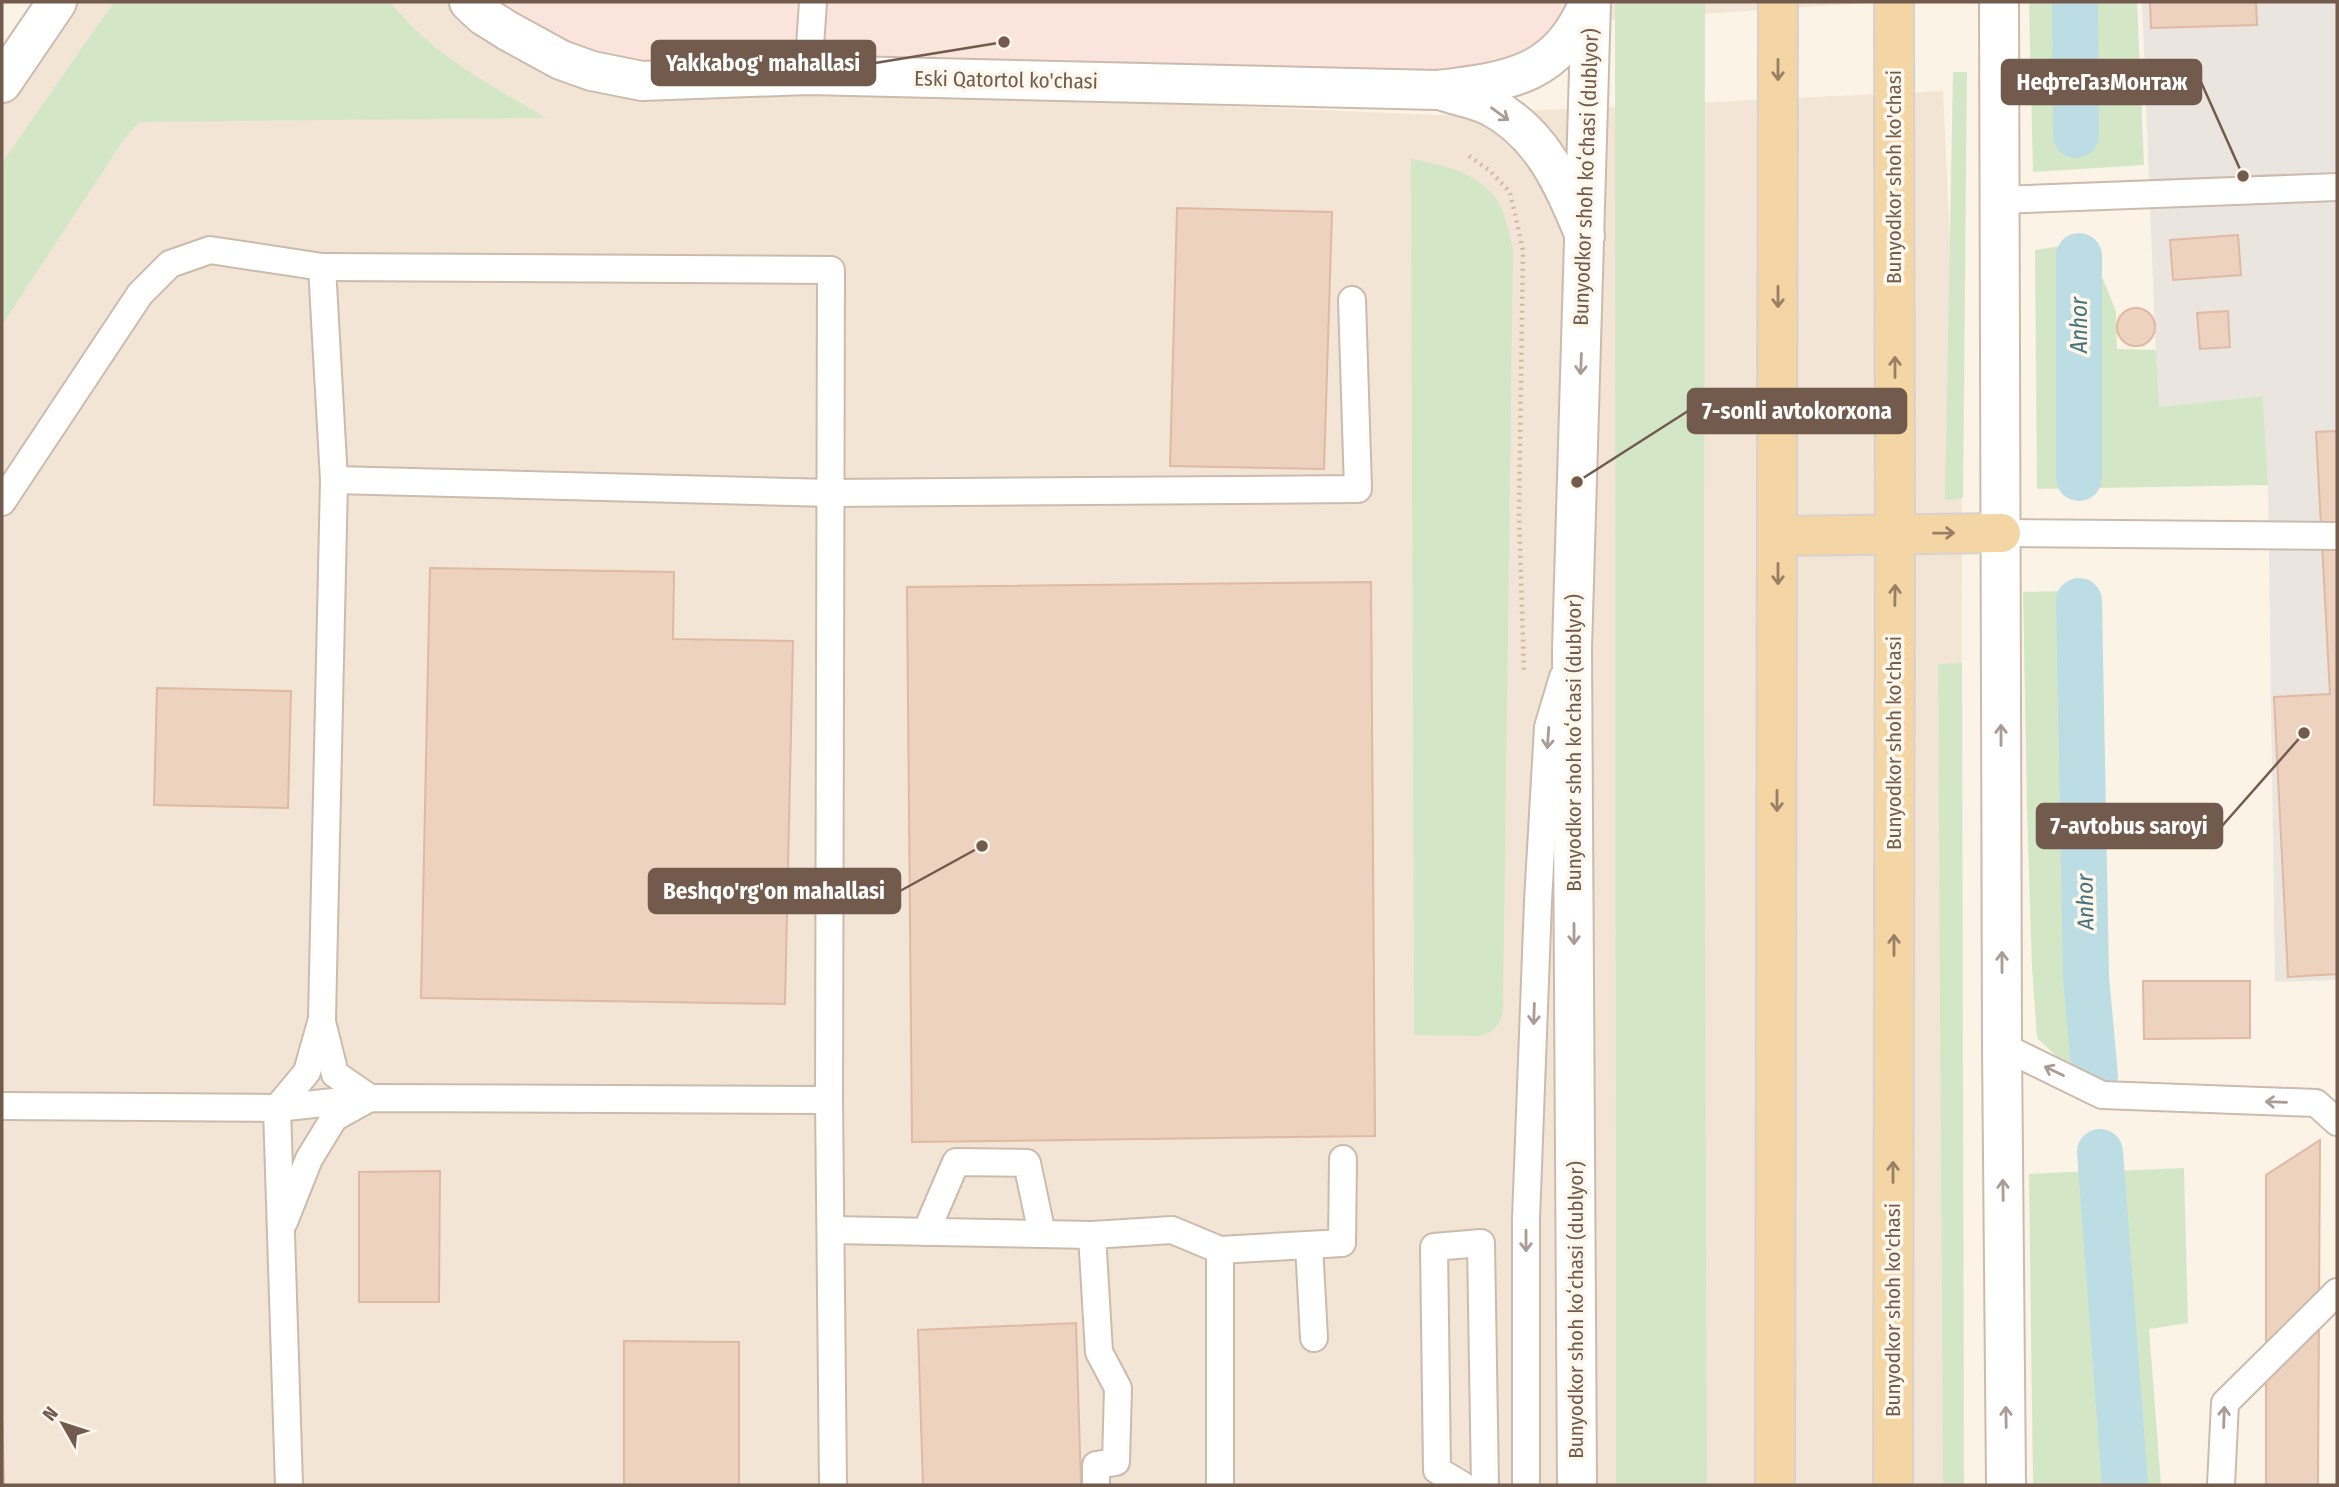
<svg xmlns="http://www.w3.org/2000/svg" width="2339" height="1487" viewBox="0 0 2339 1487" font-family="'Fira Sans Condensed',sans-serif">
<rect width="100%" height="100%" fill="#fbf3e6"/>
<path fill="#f2e5d5" d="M57 2H1884L642 82 1440 115 1943 91 1962 506 1961 1046 1956 1485H2V83Z"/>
<path fill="#fae4db" d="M469 2H1589L1511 77 642 81Z"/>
<path fill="#ebe5e0" d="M2142 2H2337V980L2275 982 2268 485 2263 396 2158 407Z"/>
<g fill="#d3e7c6">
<path d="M114 2H390C435 57 486 82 546 118L139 122 124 139 2 325V163Z"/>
<path d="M1615 2H1705L1704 651 1707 1485H1616Z"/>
<path d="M2029 2H2137L2144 165 2033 172Z"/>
<path d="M1953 72H1967L1963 498 1945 500Z"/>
<path d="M1411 159C1440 164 1476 172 1495 197 1506 212 1509 233 1513 250L1503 1010C1501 1025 1494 1032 1480 1036L1414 1035Z"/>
<path d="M2088 242 2116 311 2117 349 2156 350 2159 407 2263 396 2268 485 2037 489 2035 250Z"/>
<path d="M2068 591 2070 971 2084 1064 2062 1061 2037 1038 2032 968 2027 809 2023 592Z"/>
<path d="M1962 663 1964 1485H1943L1938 664Z"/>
<path d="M2184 1168 2188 1323 2149 1329 2161 1485H2136L2114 1171Z"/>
<path d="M2090 1171 2115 1485H2033L2029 1174Z"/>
</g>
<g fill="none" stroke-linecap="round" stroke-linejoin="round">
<g stroke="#bcdde3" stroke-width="46">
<path d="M2075 2 2076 135"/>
<path d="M2079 478V256"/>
<path d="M2079 601 2086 977 2095 1076"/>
<path d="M2100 1152 2125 1485"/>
</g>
</g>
<g fill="#eed2c0" stroke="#dfb9a2" stroke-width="2">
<path d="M2150 2H2256L2257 25 2151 28Z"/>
<path d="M1177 208 1332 212 1324 469 1170 466Z"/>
<path d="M2238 235 2241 275 2173 280 2170 240Z"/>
<circle cx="2136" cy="327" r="19"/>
<path d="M2228 311 2230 347 2200 349 2197 313Z"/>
<path d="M2337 431V974L2288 977 2274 697 2330 694 2316 432Z"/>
<path d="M430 568 674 572 673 639 793 641 785 1004 421 998Z"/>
<path d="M1371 582 1375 1136 912 1142 907 587Z"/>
<path d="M157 688 291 691 288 808 154 805Z"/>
<path d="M2143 981H2250V1038L2144 1039Z"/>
<path d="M2320 1140 2318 1485H2266V1175Z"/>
<path d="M440 1171 439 1302H359V1172Z"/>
<path d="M1076 1323 1081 1485H923L918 1330Z"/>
<path d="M624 1341 739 1342V1485H624Z"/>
<path d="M2 1407 4 1484H2Z"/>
</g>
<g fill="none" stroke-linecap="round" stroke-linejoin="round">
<defs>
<g id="service">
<path d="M808 75 813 2"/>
<path d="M1999 200 2337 187"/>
<path d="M322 267 831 270 829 1100 833 1485"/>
<path d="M334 480 831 493 1358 489 1352 300"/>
<path d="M2 502 140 294 170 264 210 250 322 267 334 480 322 1019 307 1072 277 1108"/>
<path d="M2001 533 2337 536"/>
<path d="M2002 1046 2102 1095 2316 1103 2337 1122"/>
<path d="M2 1106 277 1108 289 1485"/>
<path d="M277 1108 370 1098 829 1100"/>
<path d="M284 1222 309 1159 334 1118 370 1098 335 1074 322 1022"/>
<path d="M831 1230 1092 1235"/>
<path d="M926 1232 956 1162 1027 1163 1042 1234"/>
<path d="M1309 1245 1314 1338"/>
<path d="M1096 1485V1465L1116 1462 1118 1388 1099 1352 1092 1235 1172 1230 1220 1250"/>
<path d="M1220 1485V1250L1342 1243 1343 1159"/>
<path d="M1462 1485 1437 1470 1434 1247 1481 1243 1485 1485"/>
<path d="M1526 1485V1219L1538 901 1548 727 1563 677"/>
<path d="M2221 1485 2225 1403 2337 1292"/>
</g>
<g id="minor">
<path d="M469 2 484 16 508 31 561 60 592 71 642 81 808 75 1437 90C1510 81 1558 76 1589 2"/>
<path d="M2 83 57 2"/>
<path d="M1443 91C1458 96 1476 99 1490 106 1543 134 1563 184 1585 236"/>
</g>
<g id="tertiary">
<path d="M1999 2 2002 1046 2006 1485"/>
<path d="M1577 1485 1572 649 1591 2"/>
</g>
<g id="primary">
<path d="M1778 536 2001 533"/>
<path d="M1775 1485 1778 2"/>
<path d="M1893 1485 1895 534 1894 2"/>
</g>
</defs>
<use href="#service" stroke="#ccbbad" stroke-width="30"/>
<use href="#minor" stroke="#ccbbad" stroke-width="42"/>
<use href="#tertiary" stroke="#ccbbad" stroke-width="42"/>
<use href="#primary" stroke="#d8d1cd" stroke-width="42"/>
<path stroke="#d3b6a3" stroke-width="4.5" stroke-dasharray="2 5" stroke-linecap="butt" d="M1469 156 1490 171 1510 192 1523 250 1519 513 1524 674"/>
<use href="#service" stroke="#fff" stroke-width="26"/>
<use href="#minor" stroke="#fff" stroke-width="38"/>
<use href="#tertiary" stroke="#fff" stroke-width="38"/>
<use href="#primary" stroke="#f4d6a4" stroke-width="38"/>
</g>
<defs><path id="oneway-shaft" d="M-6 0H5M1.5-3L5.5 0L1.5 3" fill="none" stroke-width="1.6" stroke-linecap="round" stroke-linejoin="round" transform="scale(1.75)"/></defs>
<g stroke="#997f67">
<use href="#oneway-shaft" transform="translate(1778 70) rotate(90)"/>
<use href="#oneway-shaft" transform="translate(1778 297) rotate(90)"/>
<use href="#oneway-shaft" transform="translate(1895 367) rotate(-90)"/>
<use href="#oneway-shaft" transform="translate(1944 533) rotate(-1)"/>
<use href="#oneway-shaft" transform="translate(1778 574) rotate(90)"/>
<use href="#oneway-shaft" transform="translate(1895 595) rotate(-89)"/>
<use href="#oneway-shaft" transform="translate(1777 801) rotate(90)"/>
<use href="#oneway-shaft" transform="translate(1894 945) rotate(-90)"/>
<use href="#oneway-shaft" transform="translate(1893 1172) rotate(-90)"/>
</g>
<g stroke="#aa9c94">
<use href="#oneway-shaft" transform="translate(1500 114) rotate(36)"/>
<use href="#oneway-shaft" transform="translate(1581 364) rotate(92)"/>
<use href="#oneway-shaft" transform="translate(2001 735) rotate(-90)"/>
<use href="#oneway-shaft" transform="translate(1548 738) rotate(94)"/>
<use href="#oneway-shaft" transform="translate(1574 934) rotate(90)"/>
<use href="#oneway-shaft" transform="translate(2002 962) rotate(-90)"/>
<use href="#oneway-shaft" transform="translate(1534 1014) rotate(92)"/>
<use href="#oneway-shaft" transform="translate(2054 1071) rotate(-154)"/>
<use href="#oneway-shaft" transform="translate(2276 1102) rotate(-178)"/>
<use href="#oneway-shaft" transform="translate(2003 1190) rotate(-91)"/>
<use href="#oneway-shaft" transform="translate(1526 1241) rotate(90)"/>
<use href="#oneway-shaft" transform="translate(2006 1417) rotate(-91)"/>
<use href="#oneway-shaft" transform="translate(2224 1417) rotate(-88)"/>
</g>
<g text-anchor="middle" stroke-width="7" stroke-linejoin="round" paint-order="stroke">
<g font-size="21" fill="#725a4d" stroke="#fef7ec">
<text transform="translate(1006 80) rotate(1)" y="7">Eski Qatortol ko'chasi</text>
<text transform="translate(1586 177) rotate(-88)" y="7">Bunyodkor shoh koʻchasi (dublyor)</text>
<text transform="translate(1894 177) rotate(-90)" y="7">Bunyodkor shoh ko'chasi</text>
<text transform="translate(1574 743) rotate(-90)" y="7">Bunyodkor shoh koʻchasi (dublyor)</text>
<text transform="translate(1894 743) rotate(-90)" y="7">Bunyodkor shoh ko'chasi</text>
<text transform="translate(1576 1310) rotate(-90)" y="7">Bunyodkor shoh koʻchasi (dublyor)</text>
<text transform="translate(1893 1310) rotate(-90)" y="7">Bunyodkor shoh ko'chasi</text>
</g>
<g font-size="23" font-style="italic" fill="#45737d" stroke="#fef7ec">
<text transform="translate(2079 325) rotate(-90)" y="8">Anhor</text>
<text transform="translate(2085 902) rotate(-91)" y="8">Anhor</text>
</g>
</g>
<path fill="none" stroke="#725a4d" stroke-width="2.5" d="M1004 42L875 63M2243 176L2201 82M1577 482L1688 411M2304 733L2222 826M982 846L900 891"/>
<g fill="#725a4d" stroke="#fef7ec" stroke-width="2.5">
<circle cx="1004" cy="42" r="7"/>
<circle cx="2243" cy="176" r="7"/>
<circle cx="1577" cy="482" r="7"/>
<circle cx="2304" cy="733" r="7"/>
<circle cx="982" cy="846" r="7"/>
</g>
<g fill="#725a4d" stroke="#725a4d" stroke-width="2.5">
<rect x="652" y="41" width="223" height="44" rx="7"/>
<rect x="2002" y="60" width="199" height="44" rx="7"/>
<rect x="1688" y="389" width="218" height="44" rx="7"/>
<rect x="2037" y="804" width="185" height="44" rx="7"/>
<rect x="649" y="869" width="251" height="44" rx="7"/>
</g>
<g font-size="23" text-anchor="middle" font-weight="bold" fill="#fff">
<text x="763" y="71">Yakkabog' mahallasi</text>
<text x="2102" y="90">НефтеГазМонтаж</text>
<text x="1797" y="419">7-sonli avtokorxona</text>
<text x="2129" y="834">7-avtobus saroyi</text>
<text x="774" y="899">Beshqo'rg'on mahallasi</text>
</g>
<rect width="2339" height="1487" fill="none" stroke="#725a4d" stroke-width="7"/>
<g transform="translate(63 1424) rotate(309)" stroke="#fef7ec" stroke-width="5" paint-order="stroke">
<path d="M0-5L12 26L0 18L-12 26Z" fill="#725a4d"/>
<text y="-10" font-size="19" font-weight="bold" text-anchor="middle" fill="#725a4d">N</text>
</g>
</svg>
